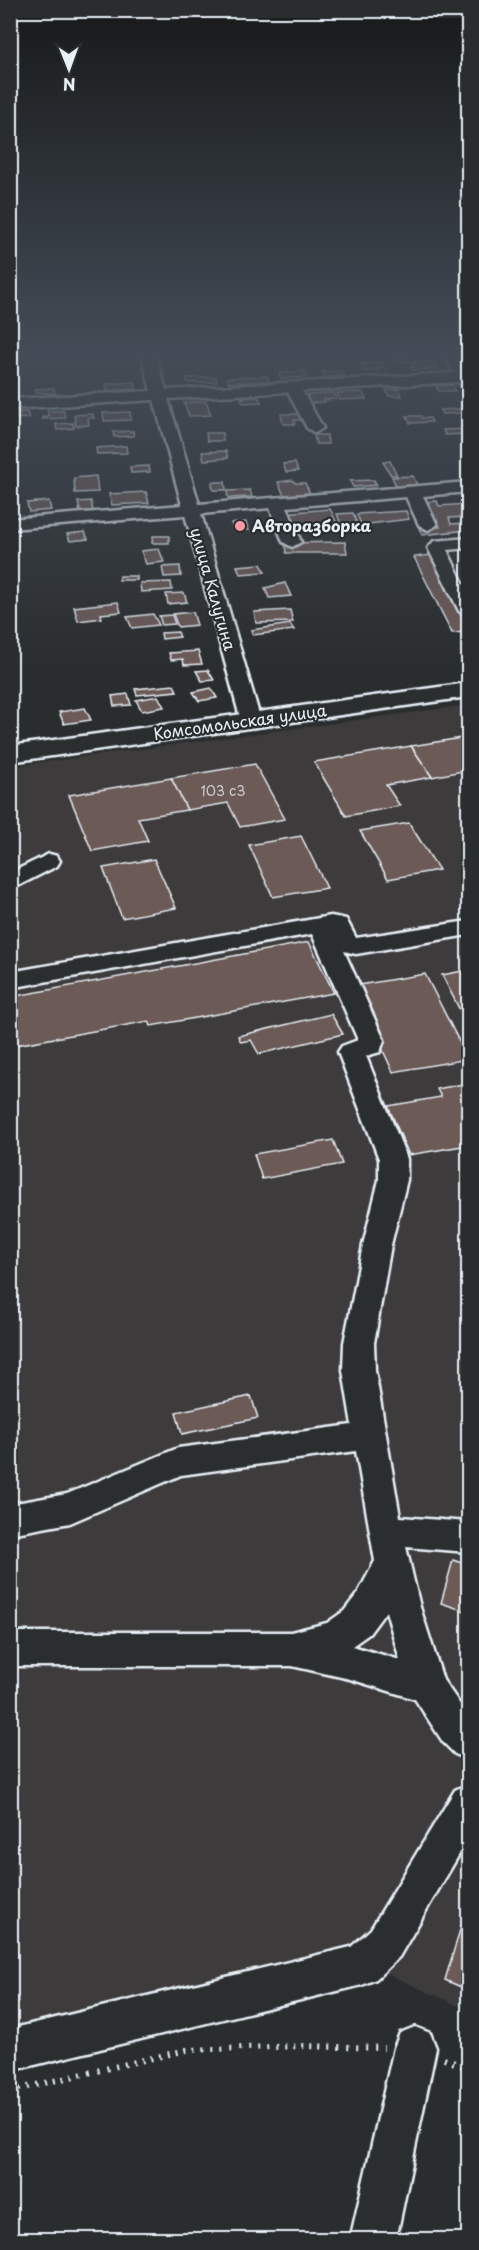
<svg xmlns="http://www.w3.org/2000/svg" width="479" height="2250" viewBox="0 0 479 2250" font-family="'Playpen Sans',sans-serif">
<rect width="100%" height="100%" fill="#2a2d2e"/>
<filter id="ink" filterUnits="userSpaceOnUse"><feTurbulence type="fractalNoise" baseFrequency=".0167" numOctaves="2"/><feDisplacementMap in="SourceGraphic" scale="12" xChannelSelector="R" yChannelSelector="G"/><feConvolveMatrix kernelMatrix="1 2 1 2 8 2 1 2 1" color-interpolation-filters="sRGB"/></filter>
<g filter="url(#ink)">
<path fill="#3e3a3a" d="M468 705V2010L370 1966 11 2056 10 807 14 766Z"/>
<g fill="#6c5a57" stroke="#e8f1f8" stroke-width="1.5">
<path d="M393 353H405L409 361 398 362Z"/>
<path d="M434 361 438 369 411 370 410 367H414L412 362Z"/>
<path d="M381 362 384 368H378L379 370 365 371 361 364Z"/>
<path d="M305 371 307 377 281 379 279 373Z"/>
<path d="M341 371 344 376 325 377 322 372Z"/>
<path d="M267 376 269 381 229 383 227 378Z"/>
<path d="M216 377 217 382 188 383 186 378Z"/>
<path d="M135 382 136 389 107 391 106 384Z"/>
<path d="M452 385 455 391H439L436 386Z"/>
<path d="M54 388 55 394 35 392V389Z"/>
<path d="M399 389 402 396H389L386 390Z"/>
<path d="M362 392 366 399 340 400 337 393Z"/>
<path d="M334 393 337 399 324 400 325 402 310 403 307 395Z"/>
<path d="M258 397 261 402 243 403 241 398Z"/>
<path d="M206 401 211 415 189 416 184 403Z"/>
<path d="M460 409 462 413 442 414 440 410Z"/>
<path d="M48 411H64L65 418 42 419V417L48 416Z"/>
<path d="M27 412 29 418 10 419V413Z"/>
<path d="M130 412 131 420 104 421 103 413Z"/>
<path d="M93 414 94 418H88L89 425 76 426 74 415Z"/>
<path d="M281 414H303L305 420H294L295 424H283Z"/>
<path d="M407 416H421L422 418H430L432 422 410 423Z"/>
<path d="M73 423 74 428 57 430 56 424Z"/>
<path d="M467 429 468 434 445 435 443 430Z"/>
<path d="M133 431 134 436 114 437 113 432Z"/>
<path d="M206 433H222L223 441H207Z"/>
<path d="M314 435H327L328 444H316Z"/>
<path d="M126 446 127 453 97 454 96 448Z"/>
<path d="M226 451 228 458 204 460 202 452Z"/>
<path d="M390 461 397 475H391L383 462Z"/>
<path d="M295 463 298 471 286 472 283 464Z"/>
<path d="M149 466 150 472 131 473 130 467Z"/>
<path d="M96 476 98 492 75 493 74 478Z"/>
<path d="M413 476 417 485H408L409 487 397 488 392 477Z"/>
<path d="M293 480 295 483H305L310 493 284 495 278 482Z"/>
<path d="M374 480 377 485 353 487 350 481Z"/>
<path d="M212 482H225L226 490H213Z"/>
<path d="M250 490 252 497 228 498 227 491Z"/>
<path d="M146 492 149 503 112 505 109 494Z"/>
<path d="M49 501 51 510 29 512 27 503Z"/>
<path d="M91 501 93 511 80 512 78 502Z"/>
<path d="M437 501 439 506 468 504V517L449 518 451 524 468 523V530L422 535 419 528 440 527 437 519 431 520 422 502Z"/>
<path d="M330 509 337 523 291 527 285 513Z"/>
<path d="M406 511 409 519 361 525 357 514Z"/>
<path d="M353 513 358 526 342 527 337 514Z"/>
<path d="M246 522 249 530 234 531 231 523Z"/>
<path d="M85 532 88 539 70 541 67 534Z"/>
<path d="M153 536H169V543H152Z"/>
<path d="M345 542 347 553H286L285 543Z"/>
<path d="M159 549 164 562 146 564 141 551Z"/>
<path d="M431 555 466 624H468V632L452 633 414 557Z"/>
<path d="M261 564 265 572 240 574 237 566Z"/>
<path d="M180 566 181 576 164 577 162 567Z"/>
<path d="M120 576H137V580H119Z"/>
<path d="M171 582 172 590 141 592 140 583Z"/>
<path d="M285 583 291 596 269 598 265 588Z"/>
<path d="M184 593 187 602 168 604 166 594Z"/>
<path d="M118 602 121 612 101 614 102 618 78 621 74 607Z"/>
<path d="M290 610 293 622 256 623 254 612Z"/>
<path d="M193 612 197 625 178 627 173 614Z"/>
<path d="M153 614 159 625 132 628 127 617Z"/>
<path d="M172 615 175 624 162 625 159 616Z"/>
<path d="M290 624 294 630 253 635 251 630Z"/>
<path d="M178 632 180 637 162 639 161 633Z"/>
<path d="M198 651 202 664 184 665 183 659 171 660 169 653Z"/>
<path d="M208 670 214 680 202 681 196 671Z"/>
<path d="M174 685 177 691 137 695 135 689Z"/>
<path d="M211 688 217 698 199 701 193 692Z"/>
<path d="M128 694 131 705 114 706 112 696Z"/>
<path d="M158 696 164 707 142 711 136 700Z"/>
<path d="M85 708 91 720 64 724 59 712Z"/>
<path d="M468 737V770L432 777 411 746Z"/>
<path d="M411 746 432 777 386 785 400 806 346 816 314 762Z"/>
<path d="M255 764 285 819 240 827 228 803 187 810 171 778Z"/>
<path d="M171 778 187 810 138 818 148 841 92 851 69 795Z"/>
<path d="M409 823 439 870 388 879 360 831Z"/>
<path d="M301 836 327 888 273 897 249 845Z"/>
<path d="M154 859 176 908 122 918 103 868Z"/>
<path d="M309 942 334 993 151 1026 149 1021 10 1046V997Z"/>
<path d="M468 970V1026L442 975Z"/>
<path d="M425 974 468 1059 393 1072 353 986Z"/>
<path d="M331 1014 343 1034 259 1054 251 1040 241 1042 238 1036Z"/>
<path d="M468 1083V1145L409 1155 388 1106 441 1097 437 1089Z"/>
<path d="M333 1140 342 1164 262 1179 254 1154Z"/>
<path d="M251 1396 258 1418 182 1434 176 1412Z"/>
<path d="M453 1560 468 1565V1612L441 1603Z"/>
<path d="M468 1903V1990L445 1980Z"/>
</g>
<g fill="none" stroke-linecap="round" stroke-linejoin="round">
<defs>
<g id="minor">
<path d="M141 353H155L166 390 454 373 443 353H457L468 373V389L463 388 459 382 302 391 323 428 315 433 307 428 288 392 168 399 199 504 468 482V492L423 496 437 525 428 530 419 525 406 497 287 507 301 542 292 547 283 542 270 508 201 514 261 721 258 725H244L241 721 185 515 10 529V519L182 505 154 400 10 409V399L151 391Z"/>
<path d="M468 538V548L447 550 468 593V617L459 611 428 548 434 541Z"/>
<path d="M49 854 57 856 60 861 57 866 10 890V873Z"/>
<path d="M331 916 346 919 356 938 468 921V935L356 954 344 951 384 1040 380 1052 366 1056 407 1159V1180L391 1245 374 1343 375 1370 400 1517 468 1522V1552L406 1547 420 1607 443 1680 468 1716V1759L455 1754 443 1742 415 1699 350 1679 292 1666H10V1632H291L327 1623 344 1611 358 1593 375 1561 356 1451 181 1475 70 1523 10 1534V1504L67 1494 178 1448 352 1425 343 1370 344 1343 363 1245 379 1180V1159L338 1052 342 1046 358 1040 312 934 10 988V972ZM386 1611 400 1660 352 1646 369 1634Z"/>
<path d="M468 1784V1839L399 1957 376 1979 362 1985 10 2071V2029L351 1947 371 1929 455 1790Z"/>
<path d="M415 2027 430 2033 436 2048 396 2240H350L394 2048 400 2033Z"/>
</g>
<path id="major" d="M468 683V697L10 762V746Z"/>
</defs>
<use href="#minor" stroke="#e8f1f8" stroke-width="5"/>
<use href="#major" stroke="#e8f1f8" stroke-width="5"/>
<g stroke="#e8f1f8" stroke-width="6" stroke-dasharray="2 7" stroke-linecap="butt">
<path d="M444 2059 468 2068"/>
<path d="M10 2091 187 2050 302 2046 384 2048"/>
</g>
<use href="#minor" fill="#2a2d2e" fill-rule="evenodd"/>
<use href="#major" fill="#2a2d2e" fill-rule="evenodd"/>
</g>
</g>
<linearGradient id="sky" x2="0" y2="1"><stop stop-color="#171919"/><stop offset="0.53" stop-color="#444c57"/><stop offset="1" stop-color="#444c57" stop-opacity="0"/></linearGradient>
<rect width="479" height="668" fill="url(#sky)"/>
<circle fill="#ff9aa2" stroke="#2a2d2e" stroke-width="2" cx="240" cy="526" r="6"/>
<g text-anchor="middle" stroke-width="4.5" stroke-linejoin="round" paint-order="stroke">
<g font-size="14" fill="#c9cbd0">
<text x="223" y="796">103 с3</text>
</g>
<g font-size="16" font-weight="bold" fill="#e8f1f8" stroke="#2a2d2e" text-anchor="start">
<text x="252" y="532">Авторазборка</text>
</g>
<g font-size="16" fill="#e8f1f8" stroke="#2a2d2e">
<text transform="translate(213 589) rotate(74)" y="6">улица Калугина</text>
<text transform="translate(240 722) rotate(-8)" y="6">Комсомольская улица</text>
</g>
</g>
<rect width="479" height="2250" fill="none" stroke="#2a2d2e" stroke-width="36"/>
<rect x="18" y="18" width="443" height="2214" fill="none" stroke="#e8f1f8" stroke-width="2" filter="url(#ink)"/>
<g transform="translate(69 69) rotate(179)" stroke="#2a2d2e" stroke-width="4.5" paint-order="stroke">
<path d="M0-4.5L10 22L0 15L-10 22Z" fill="#e8f1f8"/>
<text y="-9" font-size="16" font-weight="bold" text-anchor="middle" fill="#e8f1f8">N</text>
</g>
</svg>
